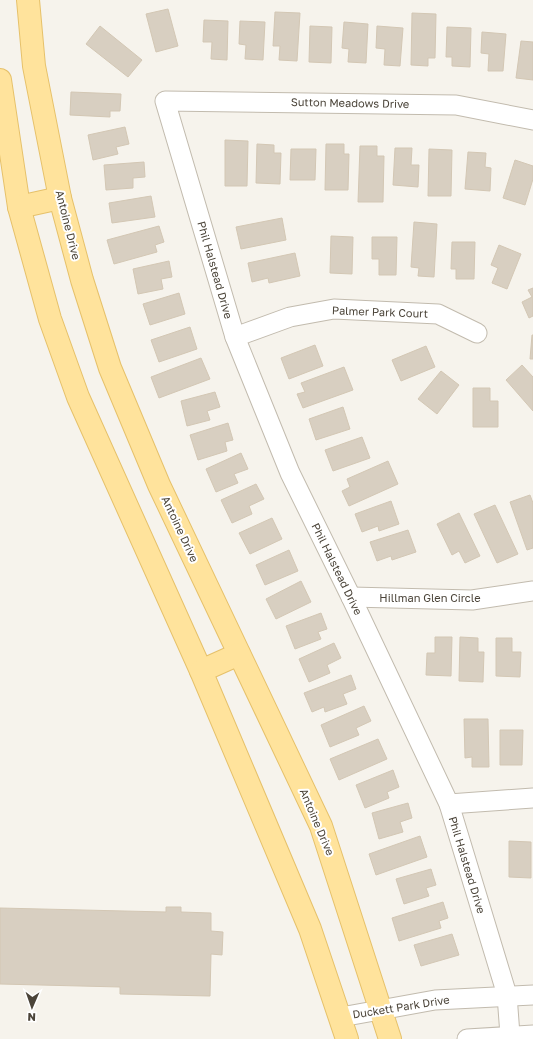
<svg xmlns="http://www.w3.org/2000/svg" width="533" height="1039" viewBox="0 0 533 1039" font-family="'Golos Text',sans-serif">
<rect width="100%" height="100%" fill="#f6f3ec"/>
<g fill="#d8cfc1" stroke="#d3c7b4">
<path d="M168 9 178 46 156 52 146 14Z"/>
<path d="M275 12 300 13 297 61 279 60 280 46H273Z"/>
<path d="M412 13 436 14 435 58H428V66L411 65Z"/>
<path d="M204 20 228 21 227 60 211 59 212 42H203Z"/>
<path d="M240 21 265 22 263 60 245 59 246 45 239 44Z"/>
<path d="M344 22 368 24 366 63 348 62 349 49 342 48Z"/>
<path d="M100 26 142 60 128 77 86 44Z"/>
<path d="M310 26 332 27 331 63 309 62Z"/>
<path d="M377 26 403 28 400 66 384 65 385 49 376 48Z"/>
<path d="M447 27 471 28 470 67 452 66V57H446Z"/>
<path d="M482 32 506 34 503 71H488L489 54 481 53Z"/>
<path d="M521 41 533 42V80L516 78Z"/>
<path d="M71 92 121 94 120 111H110V117L70 115Z"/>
<path d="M125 127 129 144 116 147 118 154 93 160 88 135Z"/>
<path d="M225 140 248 141 247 186H225Z"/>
<path d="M257 144 274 145V153H281L280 184 256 183Z"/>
<path d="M326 144H344V154H349L348 190H325Z"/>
<path d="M360 146H377V156H384L383 202H358Z"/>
<path d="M395 148H412L411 165H419L418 187 393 185Z"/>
<path d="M291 149H316L315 180H290Z"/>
<path d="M429 149 452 150 451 196H428Z"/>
<path d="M468 152 486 153 485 167 491 168 490 191 465 189Z"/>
<path d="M515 160 533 166V179L525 205 503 198Z"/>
<path d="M144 162 145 177 133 178V188L106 190 104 165Z"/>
<path d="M151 196 155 217 112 223 109 203Z"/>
<path d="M282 218 286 240 241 249 236 227Z"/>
<path d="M414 222 437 224 434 277 418 276 419 268 411 267Z"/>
<path d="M159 226 164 242 155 245 157 252 114 264 107 240Z"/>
<path d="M331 236 353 237 352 274 330 273Z"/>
<path d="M372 237H397L396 275H379V259H372Z"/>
<path d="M452 242H475L474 279H456V269H451Z"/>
<path d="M499 245 521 254 507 289 492 283 498 268 491 265Z"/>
<path d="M295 253 300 276 269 283 268 278 252 282 248 263Z"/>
<path d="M169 261 172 277 161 279 163 289 138 294 133 269Z"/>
<path d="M533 288V316L529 318 522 302 532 297 528 290Z"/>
<path d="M179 293 185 314 150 325 143 304Z"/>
<path d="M190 327 197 349 159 362 151 340Z"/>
<path d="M532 335H533V359H530Z"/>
<path d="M315 345 323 366 289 379 281 358Z"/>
<path d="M426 346 435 367 401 381 392 360Z"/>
<path d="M201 358 210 379 159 398 151 377Z"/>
<path d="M522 365 533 377V411L506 380Z"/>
<path d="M344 367 353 390 303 408 297 394 305 392 301 383Z"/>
<path d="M441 371 459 385 437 414 418 399Z"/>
<path d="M473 388H490V401H498V427H473Z"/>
<path d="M215 392 220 407 207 411 210 420 187 426 181 401Z"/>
<path d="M343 407 350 429 316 440 309 419Z"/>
<path d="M228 423 233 440 225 442 227 451 198 460 190 435Z"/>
<path d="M362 437 370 458 333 471 325 450Z"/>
<path d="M241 453 248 469 234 474 238 483 216 492 206 469Z"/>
<path d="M388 461 398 484 349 506 342 491 350 487 347 479Z"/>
<path d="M256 484 264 499 249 506 252 514 232 523 221 500Z"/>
<path d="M530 495 533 503V548L527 550 510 502Z"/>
<path d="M391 501 399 524 379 531 378 526 362 532 355 514Z"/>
<path d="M495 505 518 554 497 563 474 514Z"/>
<path d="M459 513 480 556 465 563 459 551 452 555 437 524Z"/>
<path d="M272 518 282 539 250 554 239 533Z"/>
<path d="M408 530 416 552 392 560 391 556 377 561 370 542Z"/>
<path d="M289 550 298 571 265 585 256 565Z"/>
<path d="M301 581 311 602 276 619 266 599Z"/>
<path d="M321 613 327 629 318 632 321 639 295 649 286 626Z"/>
<path d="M435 637H452L451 676 426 675 427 653H435Z"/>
<path d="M460 637 478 638V652H484L483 682 459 681Z"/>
<path d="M496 638H512V652H521L520 677 496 676Z"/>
<path d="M334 643 341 658 327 665 330 673 309 682 299 659Z"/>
<path d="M351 675 356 689 343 694 347 704 325 712 324 707 312 712 304 693Z"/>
<path d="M364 706 371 721 356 728 359 735 330 747 321 725Z"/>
<path d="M464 719H488L489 767H472V757L465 758Z"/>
<path d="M500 730H523L522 765H500Z"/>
<path d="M378 739 387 759 339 780 330 759Z"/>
<path d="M393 770 399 787 387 792 389 798 365 808 356 785Z"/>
<path d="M408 803 412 818 400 822 403 832 379 839 372 813Z"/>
<path d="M420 836 427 857 376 875 369 854Z"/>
<path d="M509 841 531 842V878L509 877Z"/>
<path d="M431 869 436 885 426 888 429 896 404 904 396 879Z"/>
<path d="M443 902 448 918 439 921 441 928 399 941 392 918Z"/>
<path d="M166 907H181V912L211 913V931L223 932 222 955 211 954 210 996 120 994V987L0 984V908L166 912Z"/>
<path d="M452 934 459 955 421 966 414 945Z"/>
</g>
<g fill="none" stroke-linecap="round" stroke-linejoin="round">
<defs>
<g id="minor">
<path d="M235 337 290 317 334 309 438 314 477 333"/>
<path d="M351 597 472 600 533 591"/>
<path d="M449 804 533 798"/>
<path d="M341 1017 435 1000 533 995"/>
<path d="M510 1035 507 995 449 804 351 597 290 473 235 337 165 101 456 105 533 120"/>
<path d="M467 1039 533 1035"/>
</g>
<g id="major">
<path d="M28 0 34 66 60 198 82 280 110 368 159 485 321 826 390 1039"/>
<path d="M0 80 19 207 50 319 78 397 201 671 310 929 347 1039"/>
<path d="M19 207 60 198"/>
<path d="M201 671 239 654"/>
</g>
</defs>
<use href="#minor" stroke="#c2bbae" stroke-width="21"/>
<use href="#major" stroke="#e6c16a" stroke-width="24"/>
<use href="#minor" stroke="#fff" stroke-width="19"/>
<use href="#major" stroke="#ffe39c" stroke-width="22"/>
</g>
<g text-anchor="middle" stroke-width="4" stroke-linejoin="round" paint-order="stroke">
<g font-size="11" fill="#4b4439" stroke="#fff">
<text transform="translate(350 103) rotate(1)" y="4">Sutton Meadows Drive</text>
<text transform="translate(68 225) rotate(76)" y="4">Antoine Drive</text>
<text transform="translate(215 270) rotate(74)" y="4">Phil Halstead Drive</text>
<text transform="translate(380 312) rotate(2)" y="4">Palmer Park Court</text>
<text transform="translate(180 529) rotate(65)" y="4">Antoine Drive</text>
<text transform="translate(337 569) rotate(64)" y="4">Phil Halstead Drive</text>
<text x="430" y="602">Hillman Glen Circle</text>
<text transform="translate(317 822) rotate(67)" y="4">Antoine Drive</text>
<text transform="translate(467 865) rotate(73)" y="4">Phil Halstead Drive</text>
<text transform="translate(401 1007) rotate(-9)" y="4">Duckett Park Drive</text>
</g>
</g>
<g transform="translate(32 1007) rotate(182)" stroke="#ffffff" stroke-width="3" paint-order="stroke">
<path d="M0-3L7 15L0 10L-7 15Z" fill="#4b4439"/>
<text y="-6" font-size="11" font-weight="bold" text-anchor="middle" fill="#4b4439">N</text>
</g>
</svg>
